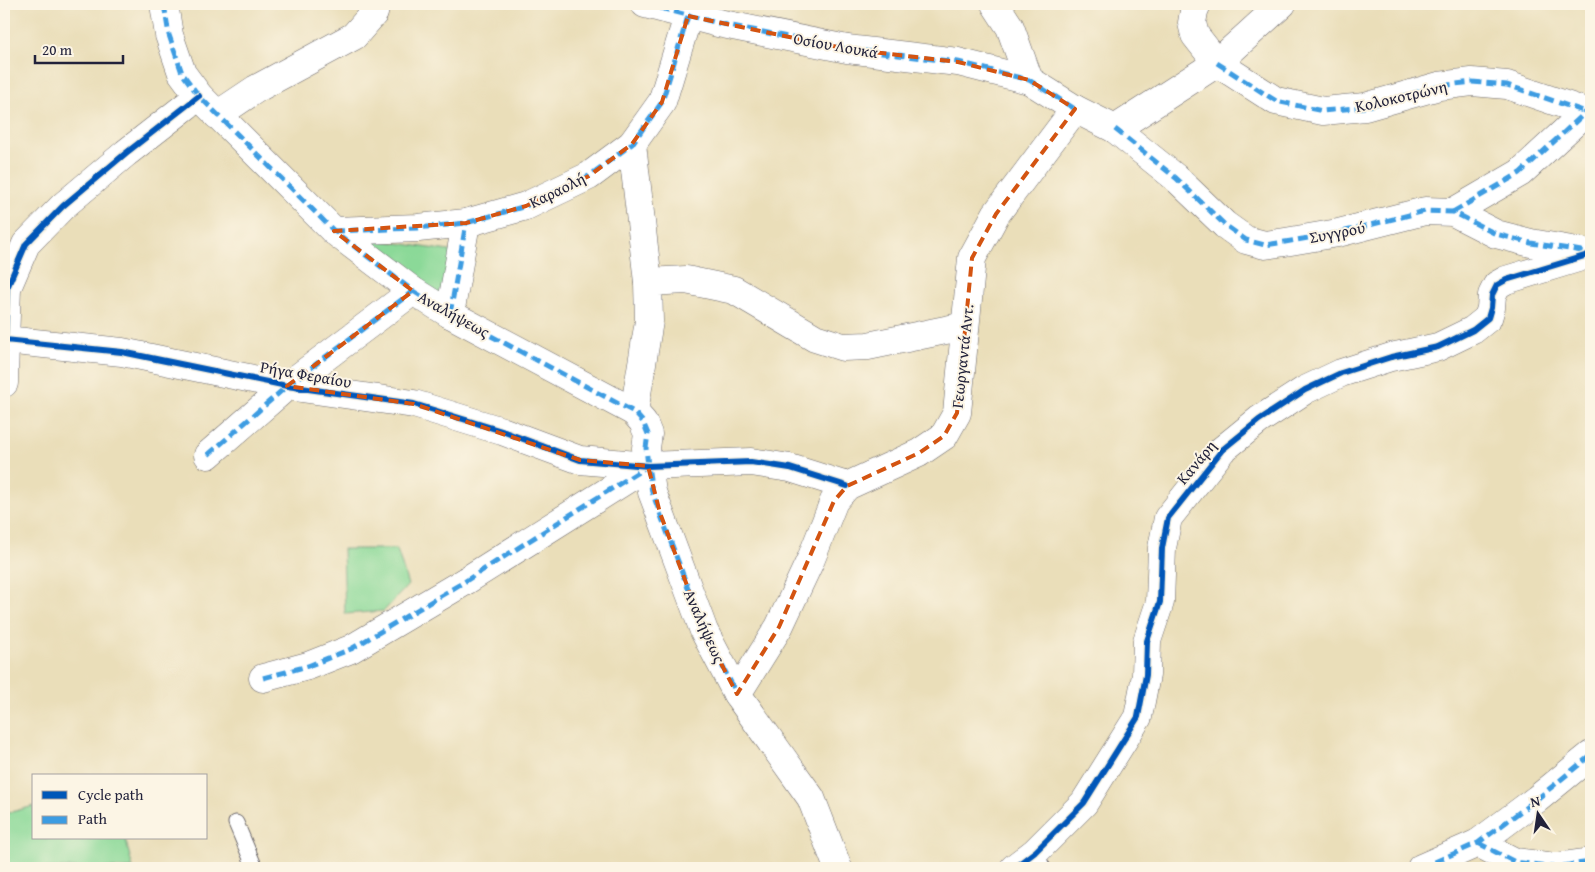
<svg xmlns="http://www.w3.org/2000/svg" width="1595" height="872" viewBox="0 0 1595 872" font-family="'Gentium Book Plus',serif">
<rect width="100%" height="100%" fill="#fcf5e5"/>
<filter id="ink" filterUnits="userSpaceOnUse"><feTurbulence type="fractalNoise" baseFrequency=".02" numOctaves="2"/><feDisplacementMap in="SourceGraphic" scale="10" xChannelSelector="R" yChannelSelector="G"/><feConvolveMatrix kernelMatrix="1 2 1 2 8 2 1 2 1" color-interpolation-filters="sRGB"/></filter>
<filter id="wash" filterUnits="userSpaceOnUse"><feTurbulence type="fractalNoise" baseFrequency=".0096" numOctaves="4" result="noise"/><feDisplacementMap in="SourceGraphic" scale="20" xChannelSelector="R" yChannelSelector="G"/><feGaussianBlur stdDeviation="1.12" result="paint"/><feColorMatrix in="noise" values="0 0 0 0 0 0 0 0 0 0 0 0 0 0 0 0 0 1.4 0 .05"/><feComposite in="paint" operator="in"/></filter>
<g filter="url(#wash)">
<rect width="100%" height="100%" fill="#eadeb9"/>
<g fill="#8bd998" stroke="#567e6a">
<path d="M359 237 455 252 440 298Z"/>
<path d="M343 549H397L408 585 384 611 345 614Z"/>
<path d="M34 806V838H125L133 868H4V814Z"/>
</g>
</g>
<g filter="url(#ink)">
<g fill="none" stroke-linecap="round" stroke-linejoin="round">
<defs>
<g id="service">
<path d="M236 823 255 868"/>
<path d="M1035 852 1043 868"/>
</g>
<g id="minor">
<path d="M164 4 169 35 182 73 199 96 334 231 413 291 450 314 634 412 643 422 648 434 646 448 648 466 652 492 660 513 704 631 737 694"/>
<path d="M645 4 718 23 847 49 958 62 1029 80 1075 109"/>
<path d="M995 4 1010 27 1029 80"/>
<path d="M1197 4 1194 11 1192 23 1195 35 1217 63 1276 101 1323 111 1365 107 1439 86 1472 82 1507 85 1586 112 1591 110"/>
<path d="M199 96 126 153 63 206 26 244 7 288 5 340 122 352 287 386 414 404 502 431 580 460 648 466 751 462 790 468 847 486"/>
<path d="M217 115 256 89 354 36 374 13 376 4"/>
<path d="M1115 129 1176 178 1225 225 1246 240 1265 245 1285 242 1338 233 1425 211 1453 212 1496 234 1531 243 1589 253"/>
<path d="M632 144 648 282"/>
<path d="M1453 212 1520 173 1586 112"/>
<path d="M334 231 418 228 466 223 526 206 589 176 632 144 662 102 688 16"/>
<path d="M450 314 466 223"/>
<path d="M4 383 5 340"/>
<path d="M634 412 649 321 648 282 686 280 734 290 815 338 843 347 868 346 965 326"/>
<path d="M208 455 287 386 413 291"/>
<path d="M263 678 308 666 351 649 464 582 648 466"/>
<path d="M1478 843 1515 862 1555 867 1591 862"/>
<path d="M1014 868 1035 852 1084 803 1138 717 1146 675 1147 641 1160 602 1162 548 1168 518 1222 450 1259 420 1305 390 1341 373 1391 357 1438 347 1473 330 1488 318 1491 308 1492 295 1497 285 1506 280 1591 254"/>
<path d="M1421 868 1478 843 1537 799 1591 755"/>
</g>
<path id="secondary" d="M838 868 811 798 737 694 779 627 811 559 834 501 847 486 919 453 944 436 957 413 972 258 996 214 1075 109 1115 129 1217 63 1282 4"/>
</defs>
<use href="#service" stroke="#686467" stroke-width="17"/>
<use href="#minor" stroke="#686467" stroke-width="29"/>
<use href="#secondary" stroke="#686467" stroke-width="29"/>
<use href="#service" stroke="#fff" stroke-width="15"/>
<use href="#minor" stroke="#fff" stroke-width="28"/>
<use href="#secondary" stroke="#fff" stroke-width="28"/>
<g stroke="#3c9ce2" stroke-width="5" stroke-dasharray="10 5" stroke-linecap="butt">
<path d="M164 4 169 35 182 73 199 96 334 231 413 291 450 314 634 412 643 422 648 434 646 448 648 466 652 492 660 513 704 631 737 694"/>
<path d="M645 4 718 23 847 49 958 62 1029 80 1075 109"/>
<path d="M1217 63 1276 101 1323 111 1365 107 1439 86 1472 82 1507 85 1586 112 1591 110"/>
<path d="M1115 129 1176 178 1225 225 1246 240 1265 245 1285 242 1338 233 1425 211 1453 212 1496 234 1531 243 1588 252"/>
<path d="M1453 212 1520 173 1586 112"/>
<path d="M334 231 418 228 466 223 526 206 589 176 632 144 662 102 688 16"/>
<path d="M450 314 466 223"/>
<path d="M4 383 5 340"/>
<path d="M208 455 287 386 413 291"/>
<path d="M263 678 308 666 351 649 464 582 646 467"/>
<path d="M1478 843 1515 862 1555 867 1591 862"/>
<path d="M1421 868 1478 843 1537 799 1591 755"/>
</g>
<defs>
<g id="cycleway">
<path d="M199 96 126 153 63 206 26 244 7 288 5 340 122 352 287 386 414 404 502 431 580 460 648 466 751 462 790 468 847 486"/>
<path d="M1014 868 1035 852 1084 803 1138 717 1146 675 1147 641 1160 602 1162 548 1168 518 1222 450 1259 420 1305 390 1341 373 1391 357 1438 347 1473 330 1488 318 1491 308 1492 295 1497 285 1506 280 1591 254"/>
</g>
</defs>
<use href="#cycleway" stroke="#fcf5e5" stroke-width="9"/>
<use href="#cycleway" stroke="#0057b8" stroke-width="6"/>
</g>
</g>
<path fill="none" stroke="#d45411" stroke-width="4" stroke-dasharray="10 6" stroke-linejoin="round" d="M688 16 847 49 958 62 1029 80 1075 109 996 214 972 258 957 413 944 436 919 453 847 486 834 501 779 627 737 694 704 631 660 513 648 466 580 460 414 404 287 386 413 291 334 231 466 223 526 206 589 176 632 144 662 102Z"/>
<g text-anchor="middle" stroke-width="4" stroke-linejoin="round" paint-order="stroke">
<g font-size="16" fill="#22223b" stroke="#fcf5e5">
<text transform="translate(836 45) rotate(10)" y="6">Οσίου Λουκά</text>
<text transform="translate(1401 96) rotate(-13)" y="6">Κολοκοτρώνη</text>
<text transform="translate(557 190) rotate(-26)" y="6">Καραολή</text>
<text transform="translate(1337 232) rotate(-11)" y="6">Συγγρού</text>
<text transform="translate(454 314) rotate(29)" y="6">Αναλήψεως</text>
<text transform="translate(962 356) rotate(-84)" y="6">Γεωργαντά Αντ.</text>
<text transform="translate(306 374) rotate(10)" y="6">Ρήγα Φεραίου</text>
<text transform="translate(1196 462) rotate(-50)" y="6">Κανάρη</text>
<text transform="translate(705 626) rotate(66)" y="6">Αναλήψεως</text>
</g>
</g>
<rect width="1595" height="872" fill="none" stroke="#fcf5e5" stroke-width="20"/>
<rect x="32" y="774" width="175" height="65" fill="#fcf5e5" stroke="#a5a1a1"/>
<rect x="42" y="791" width="25" height="8" fill="#0057b8" stroke="#a5a1a1"/>
<text x="78" y="800" font-size="15" fill="#22223b">Cycle path</text>
<rect x="42" y="816" width="25" height="8" fill="#3c9ce2" stroke="#a5a1a1"/>
<text x="78" y="824" font-size="15" fill="#22223b">Path</text>
<g transform="translate(1538 814) rotate(347)" stroke="#fcf5e5" stroke-width="4" paint-order="stroke">
<path d="M0-4L9 19L0 12L-9 19Z" fill="#22223b"/>
<text y="-8" font-size="14" font-weight="bold" text-anchor="middle" fill="#22223b">N</text>
</g>
<path d="M35 55v8h88v-8" fill="none" stroke="#22223b" stroke-width="2.5"/>
<text x="42" y="55" font-size="15" fill="#22223b" stroke="#fcf5e5" stroke-width="4" paint-order="stroke">20 m</text>
</svg>
